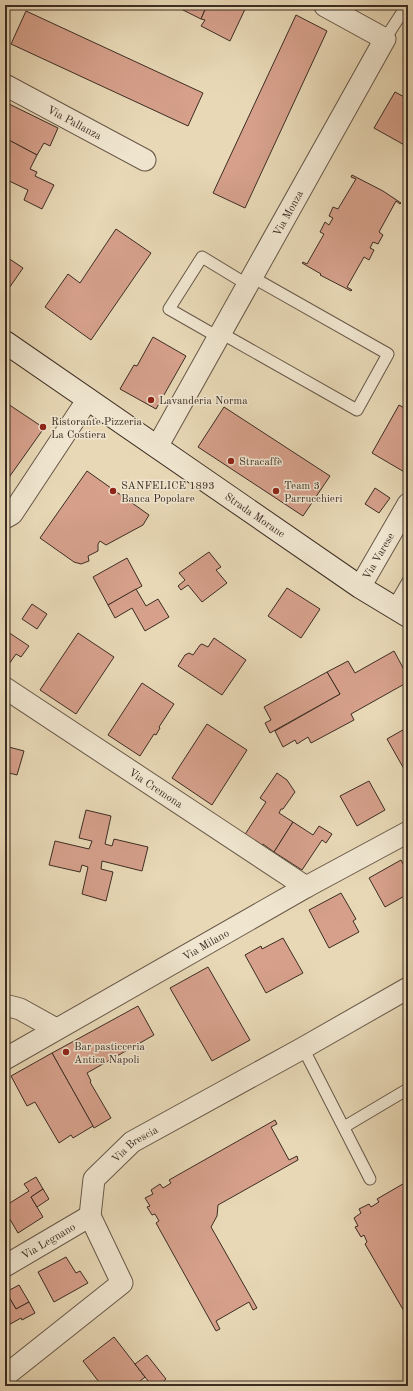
<svg xmlns="http://www.w3.org/2000/svg" width="413" height="1391" viewBox="0 0 413 1391" font-family="'Old Standard TT',serif">
<rect width="100%" height="100%" fill="#e8d8b6"/>
<filter id="stains"><feTurbulence type="fractalNoise" baseFrequency=".005" numOctaves="4"/><feColorMatrix values="0 0 0 0 .2 0 0 0 0 .09 0 0 0 0 .02 0 0 0 .5 -.17"/></filter>
<radialGradient id="worn" r=".72"><stop offset=".6" stop-color="#630" stop-opacity="0"/><stop offset="1" stop-color="#630" stop-opacity=".3"/></radialGradient>
<g fill="#d6a08b" stroke="#3c2d23">
<path d="M177 5H207L201 19 177 7Z"/>
<path d="M207 5H247L230 41 201 26 205 20 201 19Z"/>
<path d="M26 11 203 93 188 126 11 44Z"/>
<path d="M296 15 327 31 245 208 213 193Z"/>
<path d="M395 92 408 99V147L374 128Z"/>
<path d="M5 102 58 128 50 146 44 143 37 155 5 138Z"/>
<path d="M5 138 37 155 30 169 37 172 35 176 54 185 42 209 24 200 28 190 5 179Z"/>
<path d="M352 175 383 191 401 203 400 204 396 201 379 232 383 235 378 244 373 242 370 248 374 250 369 260 364 257 347 287 352 290 351 291 320 275 321 274 302 263 303 262 307 264 324 234 320 232 325 222 329 225 333 218 329 216 333 207 338 209 356 179 351 177Z"/>
<path d="M116 229 151 253 91 340 45 307 68 274 80 283Z"/>
<path d="M5 256 23 268 5 294Z"/>
<path d="M153 337 186 356 156 409 120 389 134 365 137 366Z"/>
<path d="M5 402 44 428 5 483Z"/>
<path d="M399 405 408 410V470L406 473 372 453Z"/>
<path d="M224 407 330 476 303 516 198 447Z"/>
<path d="M87 471 149 515 143 525 106 545 100 541 98 544V551L88 556 89 561 81 564 74 562 40 538Z"/>
<path d="M375 488 390 498 379 513 365 504Z"/>
<path d="M209 552 221 567 216 570 227 583 202 602 188 585 181 590 178 586 185 580 179 573Z"/>
<path d="M127 558 142 586 108 605 93 577Z"/>
<path d="M287 588 320 609 301 638 268 616Z"/>
<path d="M136 589 146 606 158 599 169 617 145 631 132 608 115 618 108 605Z"/>
<path d="M32 604 47 614 37 629 22 619Z"/>
<path d="M5 630 29 646 21 657 16 654 7 667 5 666Z"/>
<path d="M78 633 114 657 76 714 40 690Z"/>
<path d="M214 638 246 660 222 695 178 666 185 655 189 653 193 655 200 645 202 644 208 647Z"/>
<path d="M394 651 408 677V682L351 714 354 720 311 743 308 737 297 744 295 740 283 747 275 731 340 694 327 672 348 661 355 673Z"/>
<path d="M327 672 340 694 270 733 265 723 271 720 264 707Z"/>
<path d="M142 683 174 704 159 727 160 728 156 735 154 734 140 756 108 735Z"/>
<path d="M207 724 247 750 212 805 172 778Z"/>
<path d="M408 727V776L387 739Z"/>
<path d="M5 746 24 751 17 775 5 772Z"/>
<path d="M277 773 287 780 295 792 283 809H281L279 813 293 822 274 852 263 844 261 847 244 836 266 802 260 798Z"/>
<path d="M369 781 385 810 357 826 340 796Z"/>
<path d="M86 810 111 816 105 844 112 846 114 839 148 847 142 871 102 861 101 869 113 872 106 901 82 894 88 867 82 865 80 872 49 865 55 841 89 849 92 841 79 838Z"/>
<path d="M293 822 313 835 319 826 332 834 326 843 322 840 302 870 274 852Z"/>
<path d="M401 860 408 873V894L385 907 369 878Z"/>
<path d="M341 893 356 919 353 921 359 932 329 948 309 910Z"/>
<path d="M283 938 303 973 266 993 245 955 261 946 262 949Z"/>
<path d="M208 967 250 1040 212 1061 170 988Z"/>
<path d="M138 1006 154 1035 87 1073 91 1081 90 1082 111 1118 94 1128 52 1053Z"/>
<path d="M52 1053 93 1126 73 1138 71 1135 59 1143 35 1102 27 1106 11 1076Z"/>
<path d="M275 1120 277 1124 271 1127 289 1160 297 1156 298 1160 218 1205 217 1216 211 1227 257 1308 253 1310 249 1302 216 1321 220 1329 216 1331 156 1223 159 1221 155 1214 152 1215 147 1207 150 1206 145 1198 153 1194 151 1190 160 1184 163 1188 171 1183 169 1180Z"/>
<path d="M36 1177 43 1189 31 1197 43 1217 18 1233 8 1216 5 1218V1206L29 1191 24 1184Z"/>
<path d="M408 1181V1318L365 1244 367 1242 364 1235 361 1237 355 1227 358 1226 354 1218 361 1213 359 1209 369 1204 371 1207 379 1202 377 1199Z"/>
<path d="M43 1189 49 1199 37 1207 31 1197Z"/>
<path d="M66 1257 76 1273 80 1271 88 1283 54 1302 38 1272Z"/>
<path d="M19 1285 29 1302 16 1309 6 1292Z"/>
<path d="M6 1292 16 1309 29 1302 35 1313 22 1320 21 1318 5 1327V1293Z"/>
<path d="M114 1337 145 1377 134 1386H102L83 1361Z"/>
<path d="M147 1355 166 1379 158 1386H152L135 1364Z"/>
</g>
<g fill="none" stroke-linecap="round" stroke-linejoin="round">
<defs>
<g id="lane">
<path d="M385 39 407 5"/>
<path d="M221 333 357 410 388 354 252 277"/>
<path d="M218 337 169 309 202 257 248 285"/>
<path d="M393 607 408 581"/>
<path d="M303 1048 370 1179"/>
<path d="M344 1127 408 1089"/>
</g>
<g id="street">
<path id="s1" d="M5 85 145 160"/>
<path id="s2" d="M157 447 385 39 325 6"/>
<path d="M5 518 12 514 88 399"/>
<path id="s3" d="M360 587 408 504"/>
<path id="s4" d="M5 688 306 887"/>
<path d="M5 1005 20 1009 56 1029"/>
<path id="s5" d="M5 1059 306 887 408 832"/>
<path id="s6" d="M5 1266 90 1216"/>
<path id="s7" d="M5 1376 122 1283 90 1216 94 1179 132 1142 303 1048 408 988"/>
</g>
<g id="secondary">
<path id="s8" d="M5 342 360 587 408 616"/>
</g>
</defs>
<use href="#lane" stroke="#675848" stroke-width="13"/>
<use href="#street" stroke="#675848" stroke-width="23"/>
<use href="#secondary" stroke="#3c2d23" stroke-width="24"/>
<use href="#lane" stroke="#f0e6d0" stroke-width="11"/>
<use href="#street" stroke="#f0e6d0" stroke-width="21"/>
<use href="#secondary" stroke="#f0e6d0" stroke-width="22"/>
</g>
<g fill="#8f2418" stroke="#f0e6d0" stroke-width="1.5">
<circle cx="151" cy="400" r="4"/>
<circle cx="43" cy="427" r="4"/>
<circle cx="231" cy="461" r="4"/>
<circle cx="113" cy="491" r="4"/>
<circle cx="276" cy="491" r="4"/>
<circle cx="66" cy="1052" r="4"/>
</g>
<g text-anchor="middle" stroke-width="3" stroke-linejoin="round" paint-order="stroke">
<g font-size="11" fill="#3c2d23" stroke="#f0e6d0">
<text dy="4" stroke="none"><textPath href="#s1" startOffset="79">Via Pallanza</textPath></text>
<text dy="4" stroke="none"><textPath href="#s2" startOffset="268">Via Monza</textPath></text>
<text dy="4" stroke="none"><textPath href="#s8" startOffset="304">Strada Morane</textPath></text>
<text dy="4" stroke="none"><textPath href="#s3" startOffset="36">Via Varese</textPath></text>
<text dy="4" stroke="none"><textPath href="#s4" startOffset="181">Via Cremona</textPath></text>
<text dy="4" stroke="none"><textPath href="#s5" startOffset="231">Via Milano</textPath></text>
<text dy="4" stroke="none"><textPath href="#s7" startOffset="315">Via Brescia</textPath></text>
<text dy="4" stroke="none"><textPath href="#s6" startOffset="50">Via Legnano</textPath></text>
</g>
<g font-size="11" fill="#3c2d23" stroke="#f0e6d0" text-anchor="start">
<text x="159" y="404">Lavanderia Norma</text>
<text x="51" y="425">Ristorante Pizzeria<tspan x="51" dy="13">La Costiera</tspan></text>
<text x="239" y="465">Stracaffè</text>
<text x="121" y="489">SANFELICE 1893<tspan x="121" dy="13">Banca Popolare</tspan></text>
<text x="284" y="489">Team 3<tspan x="284" dy="13">Parrucchieri</tspan></text>
<text x="74" y="1050">Bar pasticceria<tspan x="74" dy="13">Antica Napoli</tspan></text>
</g>
</g>
<rect width="413" height="1391" fill="none" stroke="#e8d8b6" stroke-width="20"/>
<rect x="6" y="6" width="401" height="1379" fill="none" stroke="#3c2d23" stroke-width="2"/>
<rect x="10" y="10" width="393" height="1371" fill="none" stroke="#3c2d23"/>
<rect width="100%" height="100%" filter="url(#stains)"/>
<rect width="100%" height="100%" fill="url(#worn)"/>
</svg>
